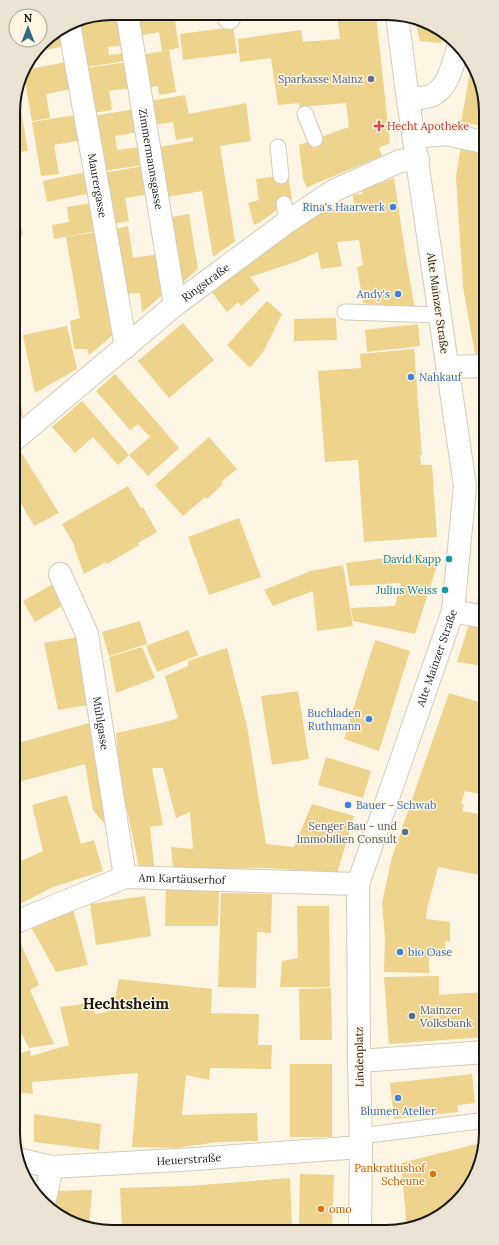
<svg xmlns="http://www.w3.org/2000/svg" width="499" height="1245" viewBox="0 0 499 1245" font-family="Lora,serif">
<rect width="100%" height="100%" fill="#fcf5e4"/>
<g fill="#eed38c">
<path d="M112 13H118L123 45 108 47 109 55 125 53 126 61 86 67 78 20Z"/>
<path d="M158 13H174L179 48 162 51 159 32 139 36 136 17Z"/>
<path d="M178 13 201 14V16L179 19Z"/>
<path d="M337 14 376 15 390 143 379 148 382 156 312 185 307 188 303 179 299 145 349 127 346 103 300 107 299 103 278 105 271 58 240 62 238 39 301 30 303 42 340 39Z"/>
<path d="M415 20 443 35 441 43 420 41Z"/>
<path d="M233 27 237 53 183 60 180 34Z"/>
<path d="M61 28 65 46 35 52 46 38Z"/>
<path d="M169 50 176 92 159 95 158 86 147 88 141 55Z"/>
<path d="M67 62 72 89 46 94 50 118 32 121 23 70Z"/>
<path d="M127 62 131 88 109 91 112 110 93 113 87 68Z"/>
<path d="M471 67 483 86V126L461 122Z"/>
<path d="M17 92H18L28 151 13 153V105Z"/>
<path d="M185 95 189 114 246 103 251 141 220 146 235 241 213 257 202 191 167 197 159 147 193 141V137L176 140 173 122 153 125 149 101Z"/>
<path d="M134 109 138 132 115 136 117 150 140 147 143 165 103 171 94 116Z"/>
<path d="M76 115 81 140 54 145 59 174 41 176 32 122Z"/>
<path d="M461 146 483 149V354H475L463 287 456 176Z"/>
<path d="M144 166 149 194 125 198 129 221 112 224 103 173Z"/>
<path d="M86 172 90 193 47 202 43 181Z"/>
<path d="M288 175 292 199 262 221 254 225 248 203 259 200 256 179Z"/>
<path d="M394 178 406 258 415 310 363 303 357 267 363 265 359 240 337 242 342 266 321 269 318 252 295 262 250 277 260 290 241 306 238 302 227 312 211 291 283 235 325 210 354 206 353 195 363 194 362 190Z"/>
<path d="M92 203 96 231 54 239 52 225 69 222 67 207Z"/>
<path d="M14 208H17L23 235 14 237Z"/>
<path d="M189 214 198 269 177 287 166 218Z"/>
<path d="M128 226 133 258 159 254 166 292 142 312 140 293 126 294 116 229Z"/>
<path d="M96 232 115 333 89 355 87 349H74L70 321 80 318 66 237Z"/>
<path d="M267 301 282 314 263 352 250 368 227 345Z"/>
<path d="M336 318 337 340 294 341V319Z"/>
<path d="M183 323 214 360 169 398 138 361Z"/>
<path d="M418 324 420 346 367 352 365 330Z"/>
<path d="M67 326 77 369 35 393 23 335Z"/>
<path d="M414 349 422 455H420L421 465H432L437 537 364 542 358 460 325 462 318 371 361 368 360 354Z"/>
<path d="M115 374 179 448 148 476 129 455 150 437 138 424 130 430 96 391Z"/>
<path d="M15 375 23 416 14 418V376Z"/>
<path d="M481 377H484V391H483Z"/>
<path d="M82 401 129 455 118 465 93 437 75 453 52 427Z"/>
<path d="M209 437 237 469 221 482 223 484 207 499 205 497 183 516 155 485Z"/>
<path d="M21 452 59 513 34 526 14 491V458Z"/>
<path d="M128 486 141 508 143 507 157 532 138 543 139 545 107 564 106 562 84 574 74 547 75 546 62 524Z"/>
<path d="M239 518 261 577 209 595 188 537Z"/>
<path d="M401 556H440L415 634 353 621 351 608 395 606 401 583 350 586 346 563Z"/>
<path d="M343 565 353 626 317 631 313 591 273 606 264 590 311 571Z"/>
<path d="M55 583 67 603 35 622 23 601Z"/>
<path d="M480 587H484V609L476 607Z"/>
<path d="M140 621 147 644 109 656 102 632Z"/>
<path d="M469 624 484 627V666L457 662Z"/>
<path d="M188 630 198 655 157 672 146 646Z"/>
<path d="M78 637 92 704 58 710 44 643Z"/>
<path d="M375 640 410 651 379 751 344 739Z"/>
<path d="M142 647 155 678 116 693 109 657Z"/>
<path d="M227 648 247 726 266 844 294 847 312 804 354 816 337 873 268 868 228 869H173L171 847 193 849 190 812 176 818 163 768H152L163 825 150 827 154 866 139 867 119 772 116 733 162 723 178 718 165 676 188 666V661Z"/>
<path d="M298 691 309 759 272 765 261 696Z"/>
<path d="M449 693 485 704V779L480 794 465 791 461 804 464 805 462 811 485 815V876L438 867 427 909 426 919 450 922V942L445 941 446 955H429V973L384 972 385 938 382 903 392 857Z"/>
<path d="M96 721 117 839 93 810 85 764 15 783V744Z"/>
<path d="M326 757 371 771 363 798 318 785Z"/>
<path d="M67 795 81 844 94 840 103 871 53 887 16 906 15 855 19 862 43 851 32 805Z"/>
<path d="M166 888 219 889 218 926H165Z"/>
<path d="M221 893 272 894 271 933 257 932 256 988 218 987Z"/>
<path d="M145 896 151 936 96 945 90 904Z"/>
<path d="M297 906H329L330 987H280L282 961 298 958Z"/>
<path d="M73 909 88 965 56 972 31 927Z"/>
<path d="M17 935 39 985 30 990 54 1044 29 1048 16 1023V936Z"/>
<path d="M439 976V995L485 992V1037L389 1044 384 977Z"/>
<path d="M119 979 212 989 211 1013 259 1014 258 1045H272L271 1069 210 1068 209 1080 186 1075 182 1115 257 1113 258 1141 218 1142 176 1148 132 1147 138 1073 32 1082 33 1094 16 1092V1055L30 1050 31 1056 69 1045 60 1007 90 1003 96 1014 113 1010Z"/>
<path d="M331 988 332 1040H300L299 989Z"/>
<rect x="290" y="1064" width="42" height="73"/>
<path d="M472 1074 475 1103 458 1105V1112L394 1119 390 1083Z"/>
<path d="M34 1114 101 1124 99 1150 34 1142Z"/>
<path d="M485 1142 479 1171 462 1198 413 1229H407L401 1163Z"/>
<path d="M300 1174 334 1175 332 1229H299Z"/>
<path d="M290 1178 292 1229 122 1230 120 1188 188 1186Z"/>
<path d="M92 1190 89 1228 54 1210 59 1191Z"/>
</g>
<g fill="none" stroke-linecap="round" stroke-linejoin="round">
<defs>
<g id="lane">
<path d="M305 114 315 139"/>
<path d="M278 147 281 176"/>
<path d="M284 204 287 222"/>
<path d="M345 312 440 315"/>
<path d="M361 1136 486 1120"/>
</g>
<g id="street">
<path id="s1" d="M127 13 175 305"/>
<path d="M229 14V18"/>
<path d="M397 15 408 100"/>
<path id="s2" d="M69 24 126 347"/>
<path d="M415 137 446 134 483 142"/>
<path d="M447 367 484 366"/>
<path id="s3" d="M14 440 175 305 287 222 335 190 400 161 418 159"/>
<path id="s4" d="M60 574 87 634 125 877"/>
<path d="M453 611 484 617"/>
<path d="M359 1061 486 1052"/>
<path d="M44 1204 52 1167"/>
<path d="M360 1229 361 1147"/>
</g>
<g id="secondary">
<path id="s5" d="M16 922 125 877 358 884"/>
<path id="s6" d="M17 1159 52 1167 195 1159 361 1147 359 1061 358 884 453 611 465 486 408 100C416 98 426 98 433 95 450 86 453 61 459 45"/>
</g>
</defs>
<use href="#lane" stroke="#d2ccbc" stroke-width="17"/>
<use href="#street" stroke="#d2ccbc" stroke-width="24"/>
<use href="#secondary" stroke="#d2ccbc" stroke-width="24"/>
<use href="#lane" stroke="#fff" stroke-width="15"/>
<use href="#street" stroke="#fff" stroke-width="22"/>
<use href="#secondary" stroke="#fff" stroke-width="22"/>
</g>
<g fill="#5c6f8a" stroke="#fcf5e4" stroke-width="1.5">
<circle cx="371" cy="79" r="4"/>
<circle cx="405" cy="832" r="4"/>
<circle cx="412" cy="1016" r="4"/>
</g>
<path fill="#e0444e" stroke="#fcf5e4" stroke-width="1.5" d="M377 120h4v4h4v4h-4v4h-4v-4h-4v-4h4z"/>
<g fill="#3f7fe0" stroke="#fcf5e4" stroke-width="1.5">
<circle cx="393" cy="207" r="4"/>
<circle cx="398" cy="294" r="4"/>
<circle cx="411" cy="377" r="4"/>
<circle cx="369" cy="719" r="4"/>
<circle cx="348" cy="805" r="4"/>
<circle cx="400" cy="952" r="4"/>
<circle cx="398" cy="1098" r="4"/>
</g>
<g fill="#0f9aa8" stroke="#fcf5e4" stroke-width="1.5">
<circle cx="449" cy="559" r="4"/>
<circle cx="445" cy="590" r="4"/>
</g>
<g fill="#e8710a" stroke="#fcf5e4" stroke-width="1.5">
<circle cx="433" cy="1174" r="4"/>
<circle cx="321" cy="1209" r="4"/>
</g>
<g text-anchor="middle" stroke-width="3" stroke-linejoin="round" paint-order="stroke">
<g font-size="11" fill="#4e5e75" stroke="#fcf5e4" text-anchor="end">
<text x="363" y="83">Sparkasse Mainz</text>
<text x="397" y="830">Senger Bau - und<tspan x="397" dy="13">Immobilien Consult</tspan></text>
<text x="420" y="1014" text-anchor="start">Mainzer<tspan x="420" dy="13">Volksbank</tspan></text>
</g>
<g font-size="11" fill="#be3a42" stroke="#fcf5e4" text-anchor="start">
<text x="387" y="130">Hecht Apotheke</text>
</g>
<g font-size="11" fill="#1b1913" stroke="#fcf5e4">
<text dy="4" stroke="none"><textPath href="#s1" startOffset="148">Zimmermannsgasse</textPath></text>
<text dy="4" stroke="none"><textPath href="#s2" startOffset="164">Maurergasse</textPath></text>
<text dy="4" stroke="none"><textPath href="#s3" startOffset="248">Ringstraße</textPath></text>
<text transform="translate(438 303) rotate(82)" y="4">Alte Mainzer Straße</text>
<text dy="4" stroke="none"><textPath href="#s6" startOffset="848">Alte Mainzer Straße</textPath></text>
<text dy="4" stroke="none"><textPath href="#s4" startOffset="156">Mühlgasse</textPath></text>
<text dy="4" stroke="none"><textPath href="#s5" startOffset="175">Am Kartäuserhof</textPath></text>
<text transform="translate(359 1057) rotate(-91)" y="4">Lindenplatz</text>
<text dy="4" stroke="none"><textPath href="#s6" startOffset="173">Heuerstraße</textPath></text>
</g>
<g font-size="11" fill="#366cbe" stroke="#fcf5e4" text-anchor="end">
<text x="385" y="211">Rina's Haarwerk</text>
<text x="390" y="298">Andy's</text>
<text x="419" y="381" text-anchor="start">Nahkauf</text>
<text x="361" y="717">Buchladen<tspan x="361" dy="13">Ruthmann</tspan></text>
<text x="356" y="809" text-anchor="start">Bauer - Schwab</text>
<text x="408" y="956" text-anchor="start">bio Oase</text>
<text x="398" y="1115" text-anchor="middle">Blumen Atelier</text>
</g>
<g font-size="11" fill="#0d838f" stroke="#fcf5e4" text-anchor="end">
<text x="441" y="563">David Kapp</text>
<text x="437" y="594">Julius Weiss</text>
</g>
<g font-size="11" fill="#c56008" stroke="#fcf5e4" text-anchor="end">
<text x="425" y="1172">Pankratiushof<tspan x="425" dy="13">Scheune</tspan></text>
<text x="329" y="1213" text-anchor="start">omo</text>
</g>
<g font-size="15" font-weight="bold" fill="#1b1913" stroke="#fcf5e4">
<text x="126" y="1009">Hechtsheim</text>
</g>
</g>
<path d="M0 0H499V1245H0ZM112 20H387A92 92 0 0 1 479 112V1133A92 92 0 0 1 387 1225H112A92 92 0 0 1 20 1133V112A92 92 0 0 1 112 20Z" fill="#eae3d3" fill-rule="evenodd"/>
<path fill="none" stroke="#1b1913" stroke-width="2" d="M112 20H387A92 92 0 0 1 479 112V1133A92 92 0 0 1 387 1225H112A92 92 0 0 1 20 1133V112A92 92 0 0 1 112 20Z"/>
<g transform="translate(28 28)"><circle r="19" fill="#fcf5e4" stroke="#a29d90"/>
<path d="M0-3L7 15L0 10L-7 15Z" fill="#2e6a81"/>
<text y="-6" font-size="11" font-weight="bold" text-anchor="middle" fill="#1b1913">N</text>
</g>
</svg>
